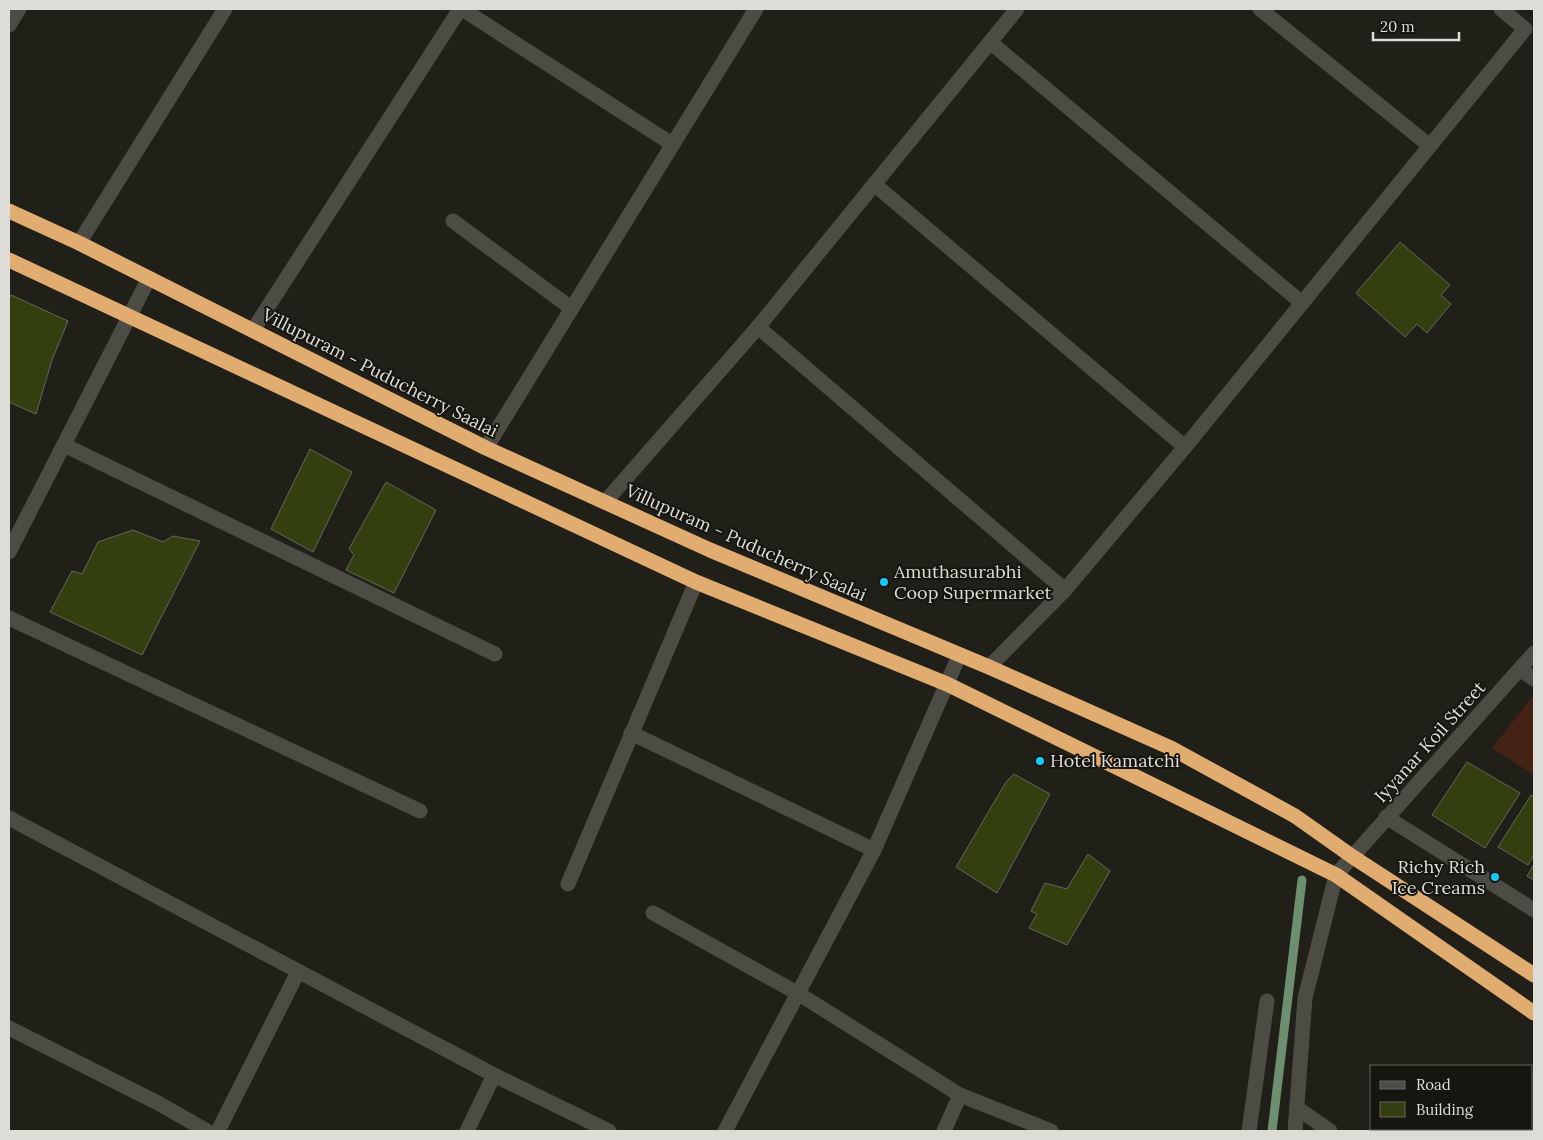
<svg xmlns="http://www.w3.org/2000/svg" width="1543" height="1140" viewBox="0 0 1543 1140" font-family="Lora,serif">
<rect width="100%" height="100%" fill="#201f18"/>
<path fill="#452314" d="M1532 697 1534 699V775L1492 748Z"/>
<g fill="none" stroke-linecap="round" stroke-linejoin="round">
<path stroke="#6d8f6f" stroke-width="9" d="M1272 1131 1302 880"/>
</g>
<g fill="#343f0f" stroke="#64675f">
<path d="M1400 242 1450 285 1441 295 1451 304 1427 333 1417 324 1405 337 1356 293Z"/>
<path d="M11 295 68 321 52 360 36 414 9 402V300Z"/>
<path d="M310 449 352 472 313 552 271 529Z"/>
<path d="M386 482 436 510 394 593 346 570 354 555 349 549Z"/>
<path d="M133 530 163 542 173 536 200 541 142 655 50 612 72 571 82 574 98 542Z"/>
<path d="M1467 762 1520 793 1485 848 1432 815Z"/>
<path d="M1014 774 1050 794 997 893 956 867 1006 782Z"/>
<path d="M1531 795 1534 797V855L1528 865 1498 847Z"/>
<path d="M1088 854 1110 871 1067 945 1029 928 1037 914 1031 911 1045 883 1067 889Z"/>
<path d="M1534 864V880L1527 876Z"/>
</g>
<g fill="none" stroke-linecap="round" stroke-linejoin="round">
<g stroke="#4c4b44" stroke-width="15">
<path d="M462 9 672 144"/>
<path d="M1260 9 1430 146"/>
<path d="M9 25 19 9"/>
<path d="M990 42 1302 303"/>
<path d="M874 184 1185 447"/>
<path d="M453 221 571 308"/>
<path d="M79 243 225 9"/>
<path d="M758 327 1065 590"/>
<path d="M253 330 460 9"/>
<path d="M64 445 495 654"/>
<path d="M486 448 756 9"/>
<path d="M606 501 758 327 1017 9"/>
<path d="M9 552 148 280"/>
<path d="M9 618 420 811"/>
<path d="M989 667 1065 590 1185 447 1525 29 1501 9"/>
<path d="M1521 670 1534 679"/>
<path d="M631 733 874 850"/>
<path d="M1386 817 1534 910"/>
<path d="M9 818 494 1075 609 1131"/>
<path d="M568 884 696 582"/>
<path d="M653 913 799 994 960 1095 1051 1131"/>
<path d="M9 1028 158 1103 207 1131"/>
<path d="M1297 1108 1330 1131"/>
<path d="M218 1131 298 972"/>
<path d="M467 1131 494 1075"/>
<path d="M725 1131 874 850 959 656"/>
<path d="M944 1131 960 1095"/>
<path d="M1249 1131 1267 1001"/>
<path d="M1295 1131 1305 998 1336 875 1534 653"/>
</g>
<g stroke="#e1ac70" stroke-width="15">
<path d="M9 211 79 243 486 448 710 550 989 667 1171 748 1295 816 1353 857 1534 975"/>
<path d="M9 260 696 582 947 684 1336 875 1534 1013"/>
</g>
</g>
<g fill="#15cafb" stroke="#17150f" stroke-width="2">
<circle cx="884" cy="582" r="5"/>
<circle cx="1040" cy="761" r="5"/>
<circle cx="1495" cy="877" r="5"/>
</g>
<g text-anchor="middle" stroke-width="4" stroke-linejoin="round" paint-order="stroke">
<g font-size="18" fill="#dddcd7" stroke="#17150f">
<text transform="translate(380 373) rotate(27)" y="6">Villupuram - Puducherry Saalai</text>
<text transform="translate(746 543) rotate(24)" y="6">Villupuram - Puducherry Saalai</text>
<text transform="translate(1430 742) rotate(-48)" y="6">Iyyanar Koil Street</text>
</g>
<g font-size="18" fill="#dddcd7" stroke="#17150f" text-anchor="start">
<text x="894" y="578">Amuthasurabhi<tspan x="894" dy="21">Coop Supermarket</tspan></text>
<text x="1050" y="767">Hotel Kamatchi</text>
<text x="1485" y="873" text-anchor="end">Richy Rich<tspan x="1485" dy="21">Ice Creams</tspan></text>
</g>
</g>
<rect width="1543" height="1140" fill="none" stroke="#dddcd7" stroke-width="20"/>
<rect x="1370" y="1065" width="162" height="65" fill="#17150f" stroke="#66655f"/>
<rect x="1380" y="1081" width="25" height="8" fill="#4c4b44" stroke="#66655f"/>
<text x="1416" y="1090" font-size="15" fill="#dddcd7">Road</text>
<rect x="1380" y="1102" width="25" height="15" fill="#343f0f" stroke="#66655f"/>
<text x="1416" y="1115" font-size="15" fill="#dddcd7">Building</text>
<path d="M1373 32v8h86v-8" fill="none" stroke="#dddcd7" stroke-width="2.5"/>
<text x="1380" y="32" font-size="15" fill="#dddcd7" stroke="#17150f" stroke-width="4" paint-order="stroke">20 m</text>
</svg>
